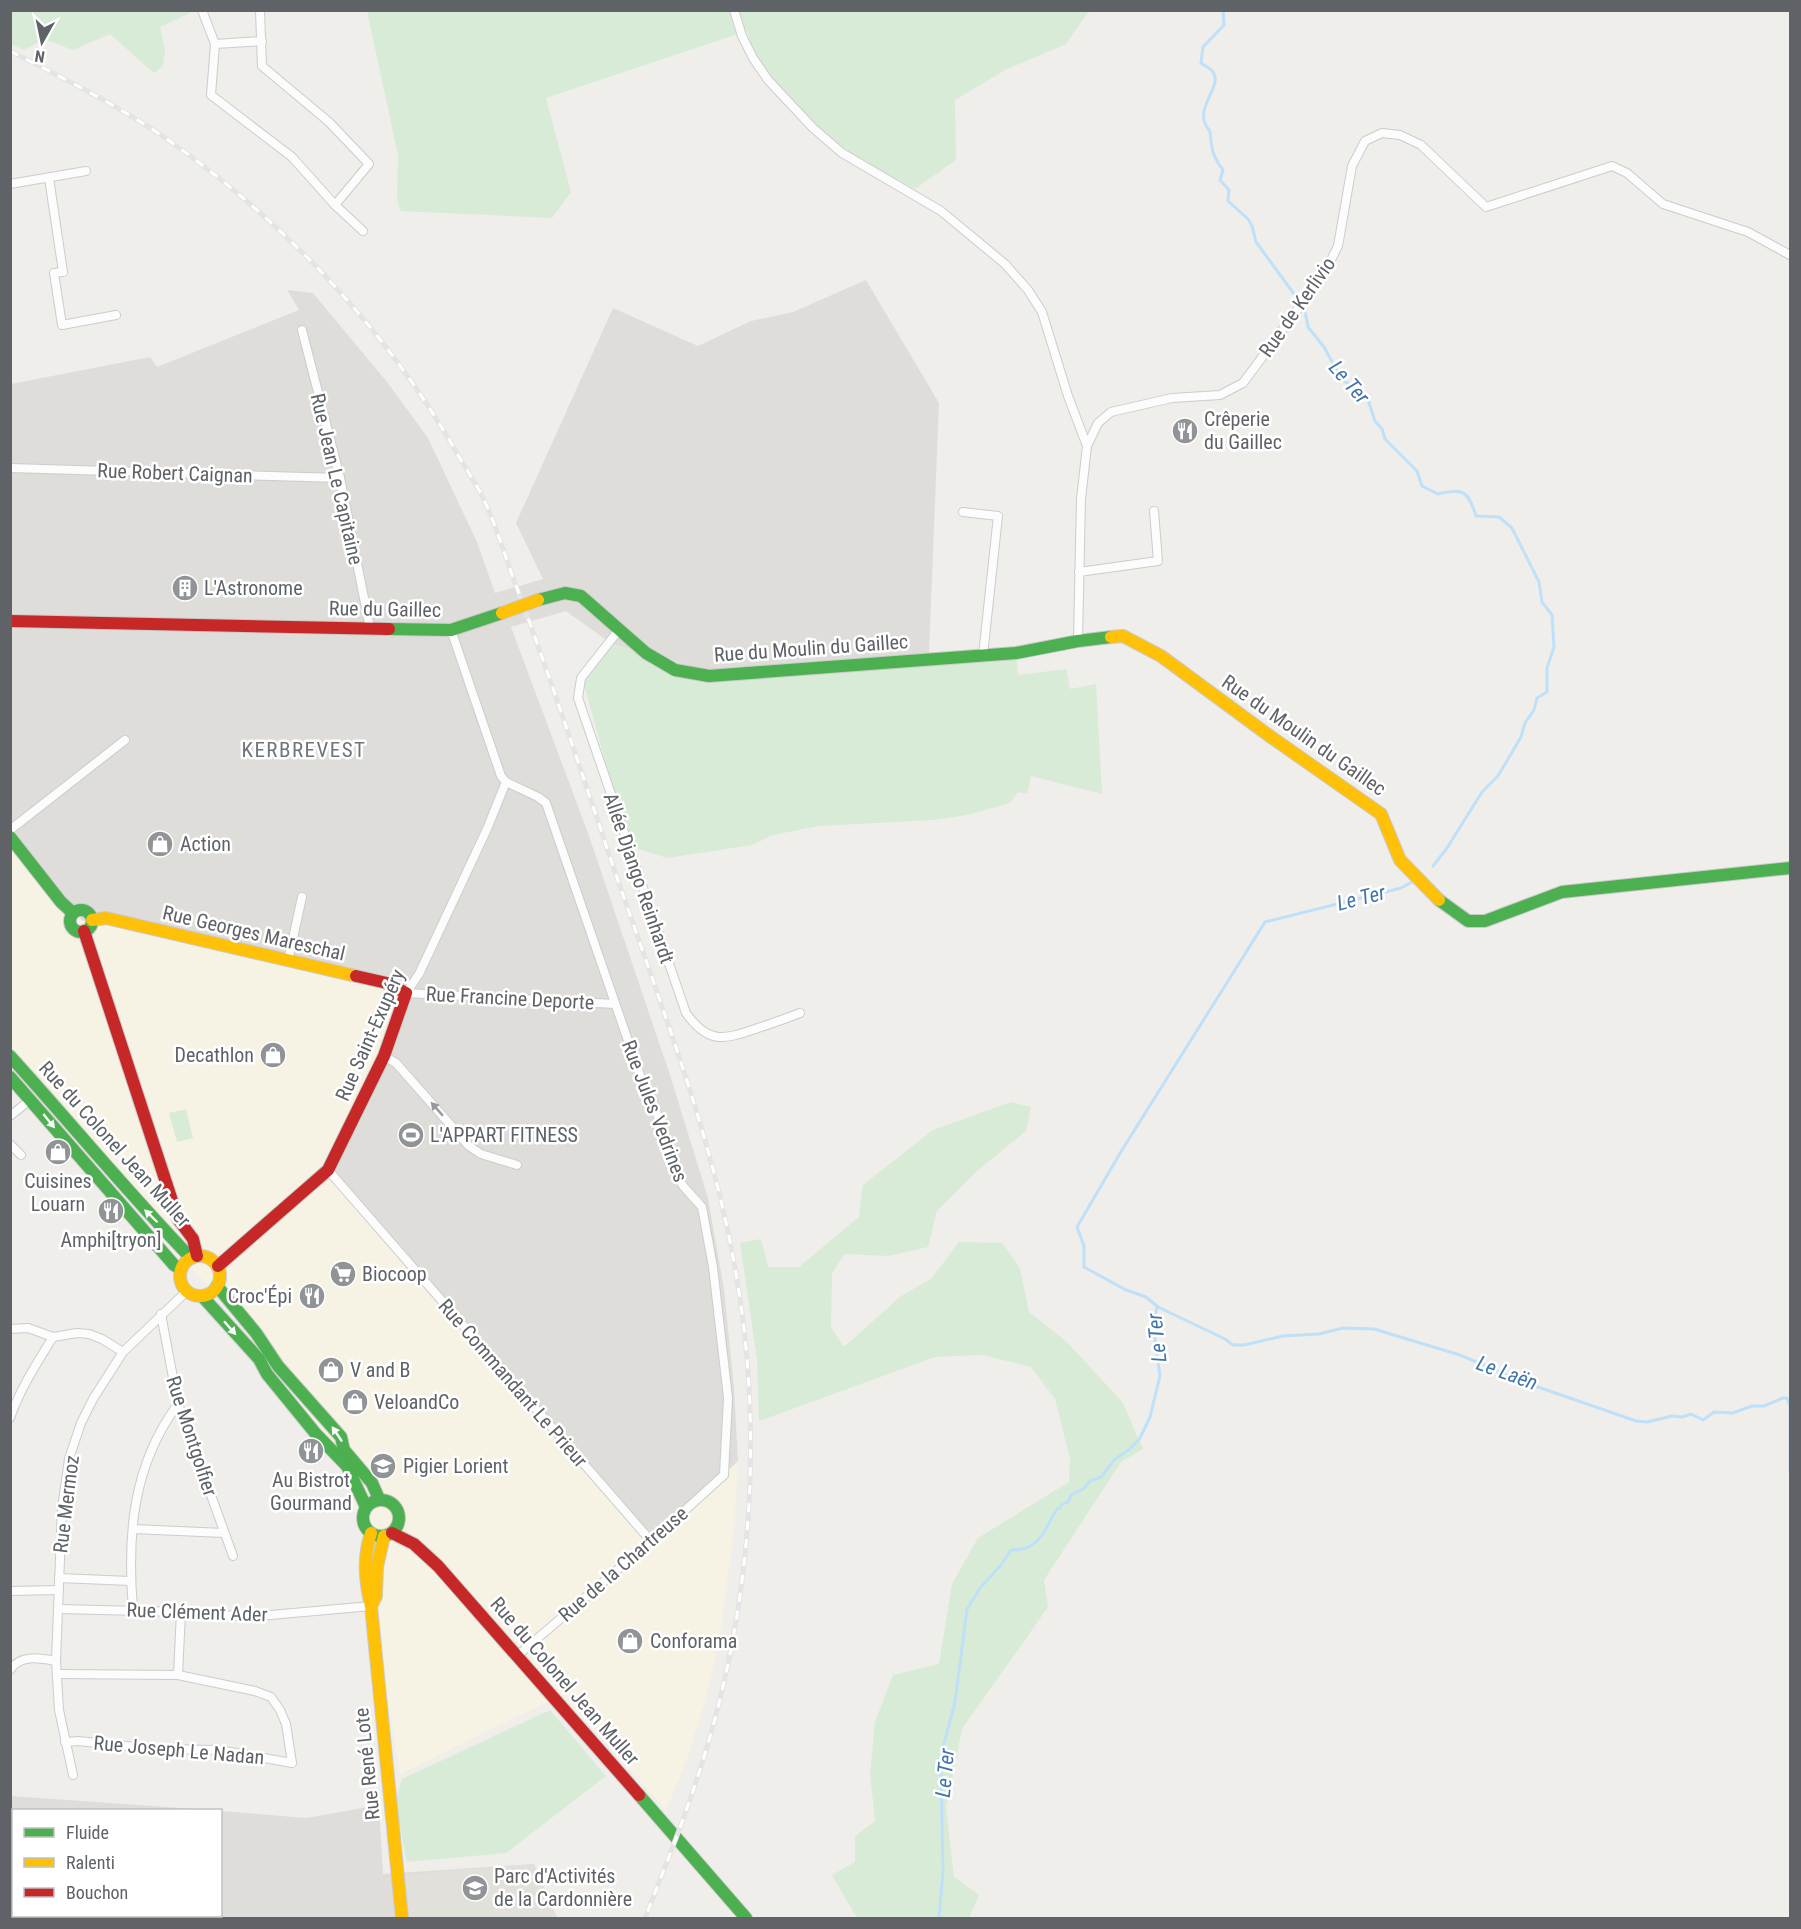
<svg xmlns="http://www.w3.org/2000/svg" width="1801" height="1929" viewBox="0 0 1801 1929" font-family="'Roboto Condensed',sans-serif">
<rect width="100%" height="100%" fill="#efeeea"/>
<path fill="#f7f3e4" d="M10 837 106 918 406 993 723 1476 738 1461 734 1528 720 1637 706 1698 688 1755 666 1810 562 1695 400 1774 362 1537 345 1476 249 1331 214 1290 185 1263 11 1057Z"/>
<g fill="#dfddda">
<path d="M866 280 939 403 929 653 705 670 612 644 566 611 511 627 588 833 670 1075 708 1198 724 1289 734 1388 738 1461 651 1541 328 1170 406 992 106 918 83 921 61 902 11 837V384L150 357 157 367 299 310 287 290 313 293 387 382 428 438 477 542 495 593 543 579 516 523 613 308 698 346 751 321 793 312Z"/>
<path d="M10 1796 210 1810H14V1916H220L221 1811 307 1818 379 1805 383 1874 534 1864 557 1918H11Z"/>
</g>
<path fill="#e2e0da" d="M534 1864 557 1918H409L405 1875Z"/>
<g fill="#d8ebd6">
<path d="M189 11 190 13 160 27 165 50 163 66 154 73 110 34 73 50 44 39 24 50 11 44V11Z"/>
<path d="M367 11H1089L1066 44 1005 70 955 100 956 160 915 189C885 173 854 158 828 136 812 123 799 108 786 93 768 74 753 56 747 31L546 98 571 192 552 218 401 211 397 201 398 155Z"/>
<path d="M612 644 705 670 929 653H1016L1018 675 1066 669 1070 689 1096 684 1102 794 1031 776 1027 794 1018 792 1010 803 967 815 933 820 819 826 773 835 752 845 667 858 629 846 583 681Z"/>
<path d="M1011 1102 1031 1107 1026 1131 977 1171 937 1211 928 1247 889 1256 845 1254 832 1273 831 1327 844 1347 901 1296 931 1279 959 1242 1002 1243 1020 1268 1029 1312 1067 1342 1123 1403 1143 1449 1121 1462 1044 1580 1048 1607 962 1729 946 1808 954 1877 979 1895 969 1918H857L832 1875 855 1862V1836L875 1821 870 1774 875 1722 893 1675 939 1664 952 1584 978 1538 1069 1482 1070 1459 1055 1399 1031 1367 983 1355 935 1357 759 1421 757 1359 740 1243 761 1239 768 1267H799L859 1217 863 1185 933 1130Z"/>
<path d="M186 1109 193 1138 177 1142 169 1113Z"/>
<path d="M550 1710 606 1776 506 1853 407 1862 395 1802 402 1779Z"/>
</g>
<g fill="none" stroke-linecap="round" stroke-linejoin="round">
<g stroke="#bfe0f9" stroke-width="3">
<path d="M1223 10 1224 25 1203 47 1201 63C1205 66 1210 68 1213 72 1224 87 1190 110 1210 131 1211 148 1213 157 1223 170L1220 180 1229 190 1228 201 1248 219 1252 226 1256 242 1300 302"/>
<path d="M1305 311 1308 327 1324 347 1342 380 1360 390 1367 397 1375 421 1382 429 1385 439 1417 471 1422 486 1438 494C1464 488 1468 491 1476 516L1499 517 1512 528 1539 582 1542 602 1552 615 1554 647 1547 668V692L1537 698 1534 710 1525 723 1521 737 1498 776 1482 792 1447 848 1433 866"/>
<path d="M1414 881 1401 888 1265 922 1122 1150 1077 1227 1084 1246V1267L1126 1290 1146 1297 1158 1307 1225 1339 1233 1345H1244L1283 1336 1319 1334 1343 1328 1374 1329 1460 1355 1518 1380 1636 1421 1647 1422 1672 1416 1682 1417 1691 1414 1703 1420 1714 1412 1733 1413 1752 1406H1764L1783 1398H1787L1790 1406V1470"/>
<path d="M939 1918 943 1871 941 1770 942 1751 955 1702 967 1609 980 1588 1001 1565 1011 1550C1016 1549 1021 1550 1026 1548 1043 1542 1048 1522 1057 1509L1060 1508 1062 1504 1068 1502 1071 1495 1083 1489 1090 1481 1101 1477 1115 1459 1130 1449 1140 1438 1150 1417 1160 1376 1153 1325 1157 1307"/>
</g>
<defs>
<g id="street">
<path d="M202 10 215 44 211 95 292 157 335 205 363 231"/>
<path d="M260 10 262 66 329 122 369 164 335 205"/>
<path d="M734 10 742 36 753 58 768 80 813 128 842 153 941 211 1005 264 1028 290 1042 312 1068 396 1087 446 1081 499 1078 641"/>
<path d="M215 44 262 41"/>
<path d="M49 178 63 272 54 273 62 325 116 315"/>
<path d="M10 184 86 171"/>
<path d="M302 330 340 478 370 628"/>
<path d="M1087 446 1098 423 1111 412 1172 398 1220 395 1243 383 1324 274 1338 246 1352 166 1365 141 1382 133 1400 135 1421 145 1486 207 1612 166 1627 173 1663 204 1748 232 1790 255"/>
<path d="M10 468 340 478"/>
<path d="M963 512 998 516 983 655"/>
<path d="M1079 572 1158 561 1154 511"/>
<path d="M451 630 501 776 506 782"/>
<path d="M618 631 581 678 578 698 686 1013C708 1044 723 1040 755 1029 770 1024 785 1019 800 1013"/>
<path d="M506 782 538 797 546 803 643 1084 653 1102 678 1178 684 1187 702 1207 713 1267 728 1398 724 1475 651 1541 517 1656"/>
<path d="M10 830 125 740"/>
<path d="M288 961 302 897"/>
<path d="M406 993 419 974 487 829 506 782"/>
<path d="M406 993 615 1004"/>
<path d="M384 1056 396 1063 469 1146 481 1154 517 1165"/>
<path d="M10 1116 30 1100"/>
<path d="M10 1144 21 1155"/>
<path d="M328 1170 651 1541"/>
<path d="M161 1314 178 1404 233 1556"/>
<path d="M10 1329 28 1328 53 1337 77 1333 89 1334 102 1339 123 1352"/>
<path d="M10 1418C20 1389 37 1363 53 1337"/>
<path d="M133 1529 224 1533"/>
<path d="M59 1578 130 1581"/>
<path d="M10 1591 59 1590"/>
<path d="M59 1609 181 1612 248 1617 371 1606"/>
<path d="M133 1610C127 1536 132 1466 178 1404"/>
<path d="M10 1670C20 1654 41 1658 56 1661"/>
<path d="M57 1674 178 1675 255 1691 271 1697 280 1710 286 1724 292 1763 219 1750 155 1749 78 1741 65 1742"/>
<path d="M178 1675 181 1612"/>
<path d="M73 1775 59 1710 56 1661 62 1508 69 1459 81 1423 93 1399 123 1352 187 1291"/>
<path d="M10 1891 14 1894"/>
<path d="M31 1916 33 1918"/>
</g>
<g id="fast">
<path d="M538 600 565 593 581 596 646 653 675 670 709 676 1016 653 1078 641 1111 637"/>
<path d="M389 629 451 630 502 613"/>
<path d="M10 837 61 902 73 913"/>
<path d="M1439 900 1468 921H1485L1562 892 1790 868"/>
<circle cx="81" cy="921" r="11"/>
<path d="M10 1056C71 1123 128 1193 191 1258"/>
<path d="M10 1077 174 1265 181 1269"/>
<path d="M217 1286 256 1333 278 1366 341 1437 344 1450 372 1483 379 1499"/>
<path d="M202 1296 259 1359 267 1374 316 1434 347 1466 366 1507"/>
<circle cx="381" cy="1518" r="18"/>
<path d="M639 1795 746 1918"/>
</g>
<g id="slow">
<path d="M1111 637 1123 636 1161 656 1271 737 1381 814 1400 860 1439 900"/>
<path d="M92 920 106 918 356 976"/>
<circle cx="200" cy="1276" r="20"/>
<path d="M371 1533C363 1558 365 1581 371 1606L402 1918"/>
<path d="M371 1606 376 1596 377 1567 384 1536"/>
</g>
<g id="jam">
<path d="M10 621 389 629"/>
<path d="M84 931 178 1219 193 1239 197 1256"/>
<path d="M218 1266 328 1170 384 1056 406 993 387 983 356 976"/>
<path d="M392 1533 414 1544 438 1566 639 1795"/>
</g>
</defs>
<use href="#street" stroke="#cbcccc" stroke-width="10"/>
<use href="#fast" stroke="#cacacb" stroke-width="14"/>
<use href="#slow" stroke="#cacacb" stroke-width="14"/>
<use href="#jam" stroke="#cacacb" stroke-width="14"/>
<use href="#street" stroke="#fdfcfc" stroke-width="8"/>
<use href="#fast" stroke="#4caf50" stroke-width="12"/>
<use href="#slow" stroke="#ffc107" stroke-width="12"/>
<use href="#jam" stroke="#c62828" stroke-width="12"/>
<defs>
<path id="rail" d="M10 51C61 77 113 103 161 135 281 218 386 328 458 455 467 471 478 486 485 502 497 528 505 556 515 583 549 673 579 765 610 857 655 990 711 1130 735 1268 764 1429 752 1601 704 1757 687 1812 666 1865 645 1918"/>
</defs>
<use href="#rail" stroke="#e4e4e4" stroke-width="5"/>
<use href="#rail" stroke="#fff" stroke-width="3" stroke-dasharray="9" stroke-linecap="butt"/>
<defs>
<path id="slow-bridge" d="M502 613 538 600"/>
</defs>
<use href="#slow-bridge" stroke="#cacacb" stroke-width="14" stroke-linecap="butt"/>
<use href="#slow-bridge" stroke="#ffc107" stroke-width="12"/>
</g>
<defs><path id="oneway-solid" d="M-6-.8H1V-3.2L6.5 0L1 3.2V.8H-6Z" transform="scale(1.5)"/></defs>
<use fill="#96999c" href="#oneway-solid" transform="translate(437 1109) rotate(-131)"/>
<g fill="#f6fbf6">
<use href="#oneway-solid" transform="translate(49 1121) rotate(51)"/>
<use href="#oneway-solid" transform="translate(151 1216) rotate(-136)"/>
<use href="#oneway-solid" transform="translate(230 1328) rotate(49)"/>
<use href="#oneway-solid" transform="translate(337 1434) rotate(-124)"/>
</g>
<defs>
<symbol id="restaurant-disc" viewBox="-11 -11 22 22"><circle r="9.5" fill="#919496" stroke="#fff"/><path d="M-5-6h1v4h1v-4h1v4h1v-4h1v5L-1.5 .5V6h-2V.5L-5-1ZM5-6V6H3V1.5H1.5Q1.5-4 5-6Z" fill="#fff"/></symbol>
<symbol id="building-disc" viewBox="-11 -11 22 22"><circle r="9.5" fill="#919496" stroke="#fff"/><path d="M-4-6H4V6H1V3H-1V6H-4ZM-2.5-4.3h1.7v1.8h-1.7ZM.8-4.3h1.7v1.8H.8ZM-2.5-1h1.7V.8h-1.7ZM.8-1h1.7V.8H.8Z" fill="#fff"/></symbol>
<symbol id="shop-disc" viewBox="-11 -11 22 22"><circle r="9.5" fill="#919496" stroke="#fff"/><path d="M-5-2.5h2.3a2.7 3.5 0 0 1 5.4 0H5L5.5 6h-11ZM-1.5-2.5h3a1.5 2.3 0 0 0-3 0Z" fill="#fff"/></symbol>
<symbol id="stadium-disc" viewBox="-11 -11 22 22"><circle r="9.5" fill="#919496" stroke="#fff"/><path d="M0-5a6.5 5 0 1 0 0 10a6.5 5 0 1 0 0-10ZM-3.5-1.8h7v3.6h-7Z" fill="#fff"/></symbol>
<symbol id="supermarket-disc" viewBox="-11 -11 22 22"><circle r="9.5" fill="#919496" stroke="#fff"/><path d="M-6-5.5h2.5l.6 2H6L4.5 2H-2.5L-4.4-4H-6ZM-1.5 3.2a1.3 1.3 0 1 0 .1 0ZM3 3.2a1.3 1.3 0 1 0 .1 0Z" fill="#fff"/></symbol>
<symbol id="university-disc" viewBox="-11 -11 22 22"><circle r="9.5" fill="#919496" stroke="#fff"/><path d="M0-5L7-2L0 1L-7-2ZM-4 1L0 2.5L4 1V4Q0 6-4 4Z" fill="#fff"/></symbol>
</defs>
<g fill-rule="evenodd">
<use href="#restaurant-disc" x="1170" y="416" width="30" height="30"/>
<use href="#building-disc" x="170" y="573" width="30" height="30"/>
<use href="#shop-disc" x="145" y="829" width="30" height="30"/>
<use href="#shop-disc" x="258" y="1040" width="30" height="30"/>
<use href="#stadium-disc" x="396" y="1120" width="30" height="30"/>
<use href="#shop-disc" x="43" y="1137" width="30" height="30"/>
<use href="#restaurant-disc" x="96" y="1196" width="30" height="30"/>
<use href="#supermarket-disc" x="328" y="1259" width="30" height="30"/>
<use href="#restaurant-disc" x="297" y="1281" width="30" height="30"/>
<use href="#shop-disc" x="316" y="1355" width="30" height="30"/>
<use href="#shop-disc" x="340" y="1387" width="30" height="30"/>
<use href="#restaurant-disc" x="296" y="1436" width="30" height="30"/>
<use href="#university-disc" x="368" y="1451" width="30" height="30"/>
<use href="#shop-disc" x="615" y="1626" width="30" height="30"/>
<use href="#university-disc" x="460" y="1873" width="30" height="30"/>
</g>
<g text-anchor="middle" stroke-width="5" stroke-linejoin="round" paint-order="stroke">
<g font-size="20" fill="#5f6368" stroke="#fff">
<text transform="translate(1297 307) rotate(-55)" y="7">Rue de Kerlivio</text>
<text transform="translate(175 473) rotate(2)" y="7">Rue Robert Caignan</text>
<text transform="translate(337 479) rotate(77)" y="7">Rue Jean Le Capitaine</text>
<text transform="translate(385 609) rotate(1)" y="7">Rue du Gaillec</text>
<text transform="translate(811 648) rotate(-4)" y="7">Rue du Moulin du Gaillec</text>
<text transform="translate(1304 735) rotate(35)" y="7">Rue du Moulin du Gaillec</text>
<text transform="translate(639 878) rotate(71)" y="7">Allée Django Reinhardt</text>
<text transform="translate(254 933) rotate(13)" y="7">Rue Georges Mareschal</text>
<text transform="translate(510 998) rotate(3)" y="7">Rue Francine Deporte</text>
<text transform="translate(370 1035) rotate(-66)" y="7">Rue Saint-Exupéry</text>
<text transform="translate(655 1111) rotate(69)" y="7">Rue Jules Vedrines</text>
<text transform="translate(115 1144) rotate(48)" y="7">Rue du Colonel Jean Muller</text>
<text transform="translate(513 1383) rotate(49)" y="7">Rue Commandant Le Prieur</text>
<text transform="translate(192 1436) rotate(72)" y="7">Rue Montgolfier</text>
<text transform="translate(66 1504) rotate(-83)" y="7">Rue Mermoz</text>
<text transform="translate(623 1564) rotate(-41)" y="7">Rue de la Chartreuse</text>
<text transform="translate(197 1612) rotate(2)" y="7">Rue Clément Ader</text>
<text transform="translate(565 1681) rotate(49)" y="7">Rue du Colonel Jean Muller</text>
<text transform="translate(179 1750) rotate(5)" y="7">Rue Joseph Le Nadan</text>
<text transform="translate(367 1764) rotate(-96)" y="7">Rue René Lote</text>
</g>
<g font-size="20" fill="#5f6368" stroke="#fff" text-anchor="start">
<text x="1204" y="426">Crêperie<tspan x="1204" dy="23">du Gaillec</tspan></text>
<text x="204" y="595">L'Astronome</text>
<text x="180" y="851">Action</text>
<text x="254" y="1062" text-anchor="end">Decathlon</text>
<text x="430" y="1142">L'APPART FITNESS</text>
<text x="58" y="1188" text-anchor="middle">Cuisines<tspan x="58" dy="23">Louarn</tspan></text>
<text x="111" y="1247" text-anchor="middle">Amphi[tryon]</text>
<text x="362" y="1281">Biocoop</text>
<text x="292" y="1303" text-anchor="end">Croc'Épi</text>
<text x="350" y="1377">V and B</text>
<text x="374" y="1409">VeloandCo</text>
<text x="403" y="1473">Pigier Lorient</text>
<text x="311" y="1487" text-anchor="middle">Au Bistrot<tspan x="311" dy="23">Gourmand</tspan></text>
<text x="650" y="1648">Conforama</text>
<text x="494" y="1883">Parc d'Activités<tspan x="494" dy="23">de la Cardonnière</tspan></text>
</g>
<g font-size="21" font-style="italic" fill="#4174aa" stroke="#fff">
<text transform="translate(1349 382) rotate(49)" y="7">Le Ter</text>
<text transform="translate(1361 898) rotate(-14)" y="7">Le Ter</text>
<text transform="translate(1157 1338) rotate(-96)" y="7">Le Ter</text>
<text transform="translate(1507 1373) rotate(20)" y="7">Le Laën</text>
<text transform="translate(945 1773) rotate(-85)" y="7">Le Ter</text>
</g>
<g font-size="21" letter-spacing="1.5" fill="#70757a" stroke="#fff">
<text x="304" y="757">KERBREVEST</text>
</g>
</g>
<rect width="1801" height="1929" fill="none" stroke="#5f6368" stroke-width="24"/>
<rect x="12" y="1809" width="210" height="108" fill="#ffffff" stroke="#bfc1c3" stroke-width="1.5"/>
<rect x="24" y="1828" width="30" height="9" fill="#4caf50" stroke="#bfc1c3" stroke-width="1.5"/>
<text x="66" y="1839" font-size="18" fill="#5f6368">Fluide</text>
<rect x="24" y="1858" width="30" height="9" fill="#ffc107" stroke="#bfc1c3" stroke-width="1.5"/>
<text x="66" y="1869" font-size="18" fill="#5f6368">Ralenti</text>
<rect x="24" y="1888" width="30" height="9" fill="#c62828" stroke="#bfc1c3" stroke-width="1.5"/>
<text x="66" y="1899" font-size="18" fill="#5f6368">Bouchon</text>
<g transform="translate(42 42) rotate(189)" stroke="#ffffff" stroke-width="4.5" paint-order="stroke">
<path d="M0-4.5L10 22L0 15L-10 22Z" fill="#5f6368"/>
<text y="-9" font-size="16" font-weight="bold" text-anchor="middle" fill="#5f6368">N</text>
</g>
</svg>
